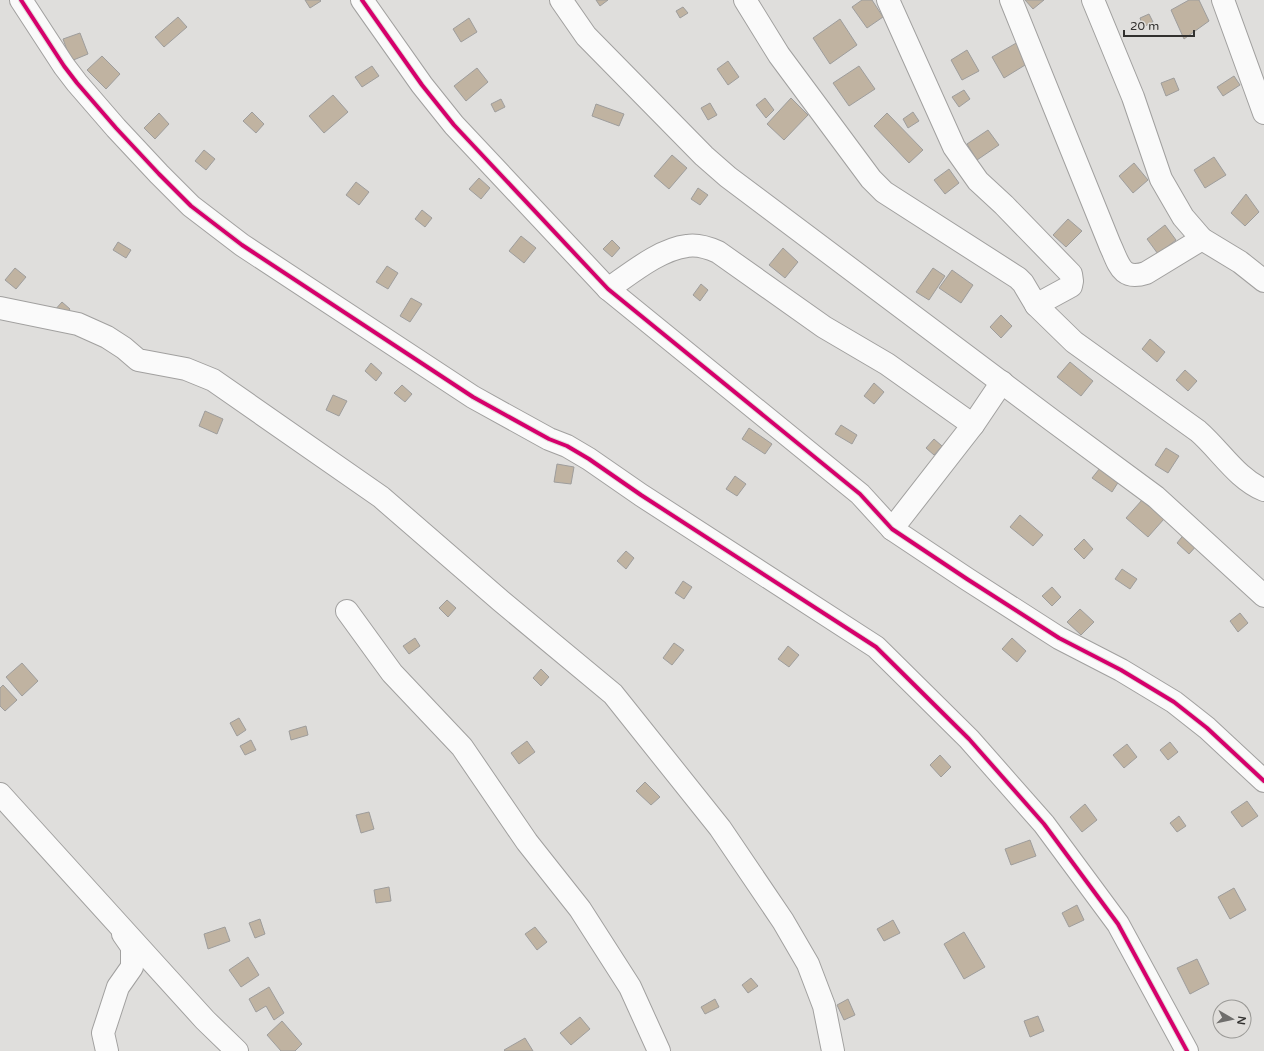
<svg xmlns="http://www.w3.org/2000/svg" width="1264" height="1051" viewBox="0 0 1264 1051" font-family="'Varela Round',sans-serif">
<rect width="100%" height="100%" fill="#dfdedc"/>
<g fill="#c0b3a1" stroke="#9e9d9c">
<path d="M305 0H320L321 1 310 8Z"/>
<path d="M596 0H608L600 6Z"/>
<path d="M862 0H872L883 17 867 28 852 7Z"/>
<path d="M1025 0H1044L1033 9Z"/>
<path d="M1189 0H1199L1209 21 1184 39 1171 10Z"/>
<path d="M683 7 688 13 680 18 676 11Z"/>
<path d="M1149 14 1153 22 1143 27 1140 18Z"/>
<path d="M178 17 187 27 164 47 155 37Z"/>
<path d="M469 18 477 32 461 42 453 29Z"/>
<path d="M840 19 857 45 830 64 813 38Z"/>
<path d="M80 33 88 54 71 61 63 39Z"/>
<path d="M1018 42 1030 62 1004 78 992 57Z"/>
<path d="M967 50 979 71 962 80 951 60Z"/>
<path d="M102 56 120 74 106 89 87 70Z"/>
<path d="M728 61 739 77 728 85 717 69Z"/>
<path d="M372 66 379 76 362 87 355 77Z"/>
<path d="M859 66 875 89 849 106 833 83Z"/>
<path d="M477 68 488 82 466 101 454 86Z"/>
<path d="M1234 76 1240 85 1223 96 1217 87Z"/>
<path d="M1174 78 1179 90 1166 96 1161 83Z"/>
<path d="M964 90 970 99 959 107 952 97Z"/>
<path d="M333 95 348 112 324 133 309 116Z"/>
<path d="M765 98 774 110 766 118 756 105Z"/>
<path d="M791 98 808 115 784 140 767 124Z"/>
<path d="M501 99 505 107 495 112 491 104Z"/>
<path d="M710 103 717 115 708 120 701 108Z"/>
<path d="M596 104 624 114 619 126 592 116Z"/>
<path d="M252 112 264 124 256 133 243 121Z"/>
<path d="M913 112 919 121 908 128 903 119Z"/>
<path d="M159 113 169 124 155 139 144 128Z"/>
<path d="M887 113 923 150 909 163 874 126Z"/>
<path d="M988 130 999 145 977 160 967 144Z"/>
<path d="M204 150 215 159 206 170 195 161Z"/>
<path d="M672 155 687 168 669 189 654 176Z"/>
<path d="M1214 157 1226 175 1205 188 1194 170Z"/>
<path d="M1134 163 1148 180 1133 193 1119 176Z"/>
<path d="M949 169 959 183 945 194 934 180Z"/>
<path d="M479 178 490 188 481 199 469 189Z"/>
<path d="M356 182 369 192 359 205 346 195Z"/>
<path d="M698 188 708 195 700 205 691 199Z"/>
<path d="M1246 194 1259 212 1245 226 1231 213Z"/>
<path d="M422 210 432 218 425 227 415 219Z"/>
<path d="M1068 219 1082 231 1066 247 1053 235Z"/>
<path d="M1165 225 1176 240 1158 254 1147 239Z"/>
<path d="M521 236 536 248 524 263 509 251Z"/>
<path d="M612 240 620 248 612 257 603 249Z"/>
<path d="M118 242 131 250 126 258 113 250Z"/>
<path d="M783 248 798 262 785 278 769 265Z"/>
<path d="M387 266 398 273 388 289 376 282Z"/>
<path d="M15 268 26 277 16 289 5 280Z"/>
<path d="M933 268 945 276 929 300 916 292Z"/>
<path d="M952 270 973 285 961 303 939 288Z"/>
<path d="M701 284 708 290 700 301 693 295Z"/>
<path d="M411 298 422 304 410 322 400 316Z"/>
<path d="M62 302 70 309 62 319 53 312Z"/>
<path d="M1001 315 1012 326 1001 338 990 327Z"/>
<path d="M1150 339 1165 352 1157 362 1142 349Z"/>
<path d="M1070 362 1093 381 1081 396 1057 377Z"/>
<path d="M371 363 382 373 376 381 365 371Z"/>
<path d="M1185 370 1197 381 1188 391 1176 380Z"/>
<path d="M874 383 884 392 874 404 864 396Z"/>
<path d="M402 385 412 394 405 402 394 393Z"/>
<path d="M333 395 347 401 339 416 326 410Z"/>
<path d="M205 411 223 419 217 434 199 426Z"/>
<path d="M841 425 857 435 852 444 835 434Z"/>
<path d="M749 428 772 444 765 454 742 439Z"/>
<path d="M934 439 942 446 934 455 926 448Z"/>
<path d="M1166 448 1179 456 1168 473 1155 465Z"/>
<path d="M557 464 574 467 571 484 554 482Z"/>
<path d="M1100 468 1119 481 1112 492 1092 478Z"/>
<path d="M735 476 746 484 737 496 726 489Z"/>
<path d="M1142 500 1164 519 1148 537 1126 518Z"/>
<path d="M1020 515 1043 535 1033 546 1010 527Z"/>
<path d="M1186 532 1199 543 1189 554 1177 543Z"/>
<path d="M1084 539 1093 549 1084 559 1074 549Z"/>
<path d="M626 551 634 558 626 569 617 561Z"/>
<path d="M1122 569 1137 579 1130 589 1115 579Z"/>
<path d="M683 581 692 587 684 599 675 593Z"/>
<path d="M1052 587 1061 597 1052 606 1042 596Z"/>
<path d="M447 600 456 608 448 617 439 608Z"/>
<path d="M1080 609 1094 622 1081 635 1067 622Z"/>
<path d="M1240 613 1248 623 1238 632 1230 621Z"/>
<path d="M415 638 420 646 409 654 403 646Z"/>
<path d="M1012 638 1026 651 1017 662 1002 649Z"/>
<path d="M674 643 684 650 672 665 663 658Z"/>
<path d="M788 646 799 655 789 667 778 659Z"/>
<path d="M22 663 38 681 22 696 6 677Z"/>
<path d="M541 669 549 677 541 686 533 678Z"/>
<path d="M3 685 17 700 5 711 0 706V688Z"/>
<path d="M239 718 246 730 237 736 230 723Z"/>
<path d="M306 726 308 735 291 740 289 731Z"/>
<path d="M251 740 256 750 245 755 240 746Z"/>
<path d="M527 741 535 752 519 764 511 753Z"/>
<path d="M1170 742 1178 752 1168 760 1160 750Z"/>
<path d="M1127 744 1137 757 1124 768 1113 755Z"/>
<path d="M940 755 951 767 941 777 930 765Z"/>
<path d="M645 782 660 797 651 805 636 791Z"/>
<path d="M1247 801 1258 816 1242 827 1231 812Z"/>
<path d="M1085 804 1097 820 1082 832 1070 817Z"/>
<path d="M369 812 374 829 361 833 356 815Z"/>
<path d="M1179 816 1186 826 1177 832 1170 823Z"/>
<path d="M1030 840 1036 856 1011 865 1005 849Z"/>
<path d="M389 887 391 901 376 903 374 890Z"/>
<path d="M1234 888 1246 910 1230 919 1218 897Z"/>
<path d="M1077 905 1084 920 1069 927 1062 913Z"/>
<path d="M260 919 265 934 255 938 249 923Z"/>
<path d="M893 920 900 933 884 941 877 929Z"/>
<path d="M225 927 230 941 208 949 204 934Z"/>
<path d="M535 927 547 942 537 950 525 934Z"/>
<path d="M964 932 985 967 964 979 944 944Z"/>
<path d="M248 957 259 975 241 987 229 970Z"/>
<path d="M1197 959 1209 984 1190 994 1177 968Z"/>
<path d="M751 978 758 986 748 993 742 985Z"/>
<path d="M269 987 284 1013 274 1020 266 1006 256 1012 249 999Z"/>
<path d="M715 999 719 1007 705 1014 701 1007Z"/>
<path d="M848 999 855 1015 844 1020 837 1005Z"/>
<path d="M1038 1016 1044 1031 1030 1037 1024 1021Z"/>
<path d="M580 1017 590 1029 571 1045 560 1033Z"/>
<path d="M282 1021 302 1044 295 1051H281L267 1035Z"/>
<path d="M525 1038 533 1051H505L504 1050Z"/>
</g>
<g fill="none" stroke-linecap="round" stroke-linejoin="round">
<defs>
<g id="minor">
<path d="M21 0 64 66 77 83 116 128 159 174 191 206 242 245 473 397 549 439 567 446 589 459 641 495 876 647 969 739 1044 824 1118 924 1187 1051"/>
<path d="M362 0 422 85 454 125 608 289 860 494 892 529 967 579 1059 638 1121 670 1174 702 1207 728 1264 781"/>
<path d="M561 0 586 36 704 156 728 177 1053 421 1156 497 1264 596"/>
<path d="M745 0 779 55 871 179 884 192 1018 278 1023 283 1036 305 1074 342 1198 431C1220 450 1237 479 1264 490"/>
<path d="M888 0 954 147 978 181 1004 205 1071 274 1072 281 1071 286 1036 305"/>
<path d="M1011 0 1110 245C1119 264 1121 281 1146 273L1202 239"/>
<path d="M1093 0 1133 97 1161 179 1183 217 1202 239 1240 262 1264 281"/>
<path d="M1223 0 1264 113"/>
<path d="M608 289C630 274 660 249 687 246 698 244 709 248 718 252L824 327 887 364 973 425"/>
<path d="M0 308 78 324 107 337 124 348 138 360 186 369 213 380 381 497 501 601 613 694 720 828 783 921 808 964 824 1006 833 1051"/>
<path d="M892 529 973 425 1002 382"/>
<path d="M347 611 392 673 462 747 527 842 580 909 630 987 659 1051"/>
<path d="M0 794 205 1020 237 1051"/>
<path d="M107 1051 103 1033 118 987 132 967V947L123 934"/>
</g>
</defs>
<use href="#minor" stroke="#a1a09f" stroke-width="24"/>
<use href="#minor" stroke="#fafafa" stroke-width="22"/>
<defs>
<g id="cycleway">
<path d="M21 0 64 66 77 83 116 128 159 174 191 206 242 245 473 397 549 439 567 446 589 459 641 495 876 647 969 739 1044 824 1118 924 1187 1051"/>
<path d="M362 0 422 85 454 125 608 289 860 494 892 529 967 579 1059 638 1121 670 1174 702 1207 728 1264 781"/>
</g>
</defs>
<use href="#cycleway" stroke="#e0dedb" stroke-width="6"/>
<use href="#cycleway" stroke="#d6006c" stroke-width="4"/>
</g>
<g transform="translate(1232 1019) rotate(99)"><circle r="19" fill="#e0dedb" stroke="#9a9996"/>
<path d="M0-3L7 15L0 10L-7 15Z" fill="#6f6e6c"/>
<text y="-6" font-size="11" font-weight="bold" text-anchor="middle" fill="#32312f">N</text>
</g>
<path d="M1124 30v6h70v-6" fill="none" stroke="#32312f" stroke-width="2"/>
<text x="1130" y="30" font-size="12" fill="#32312f" stroke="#e0dedb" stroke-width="3" paint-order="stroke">20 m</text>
</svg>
